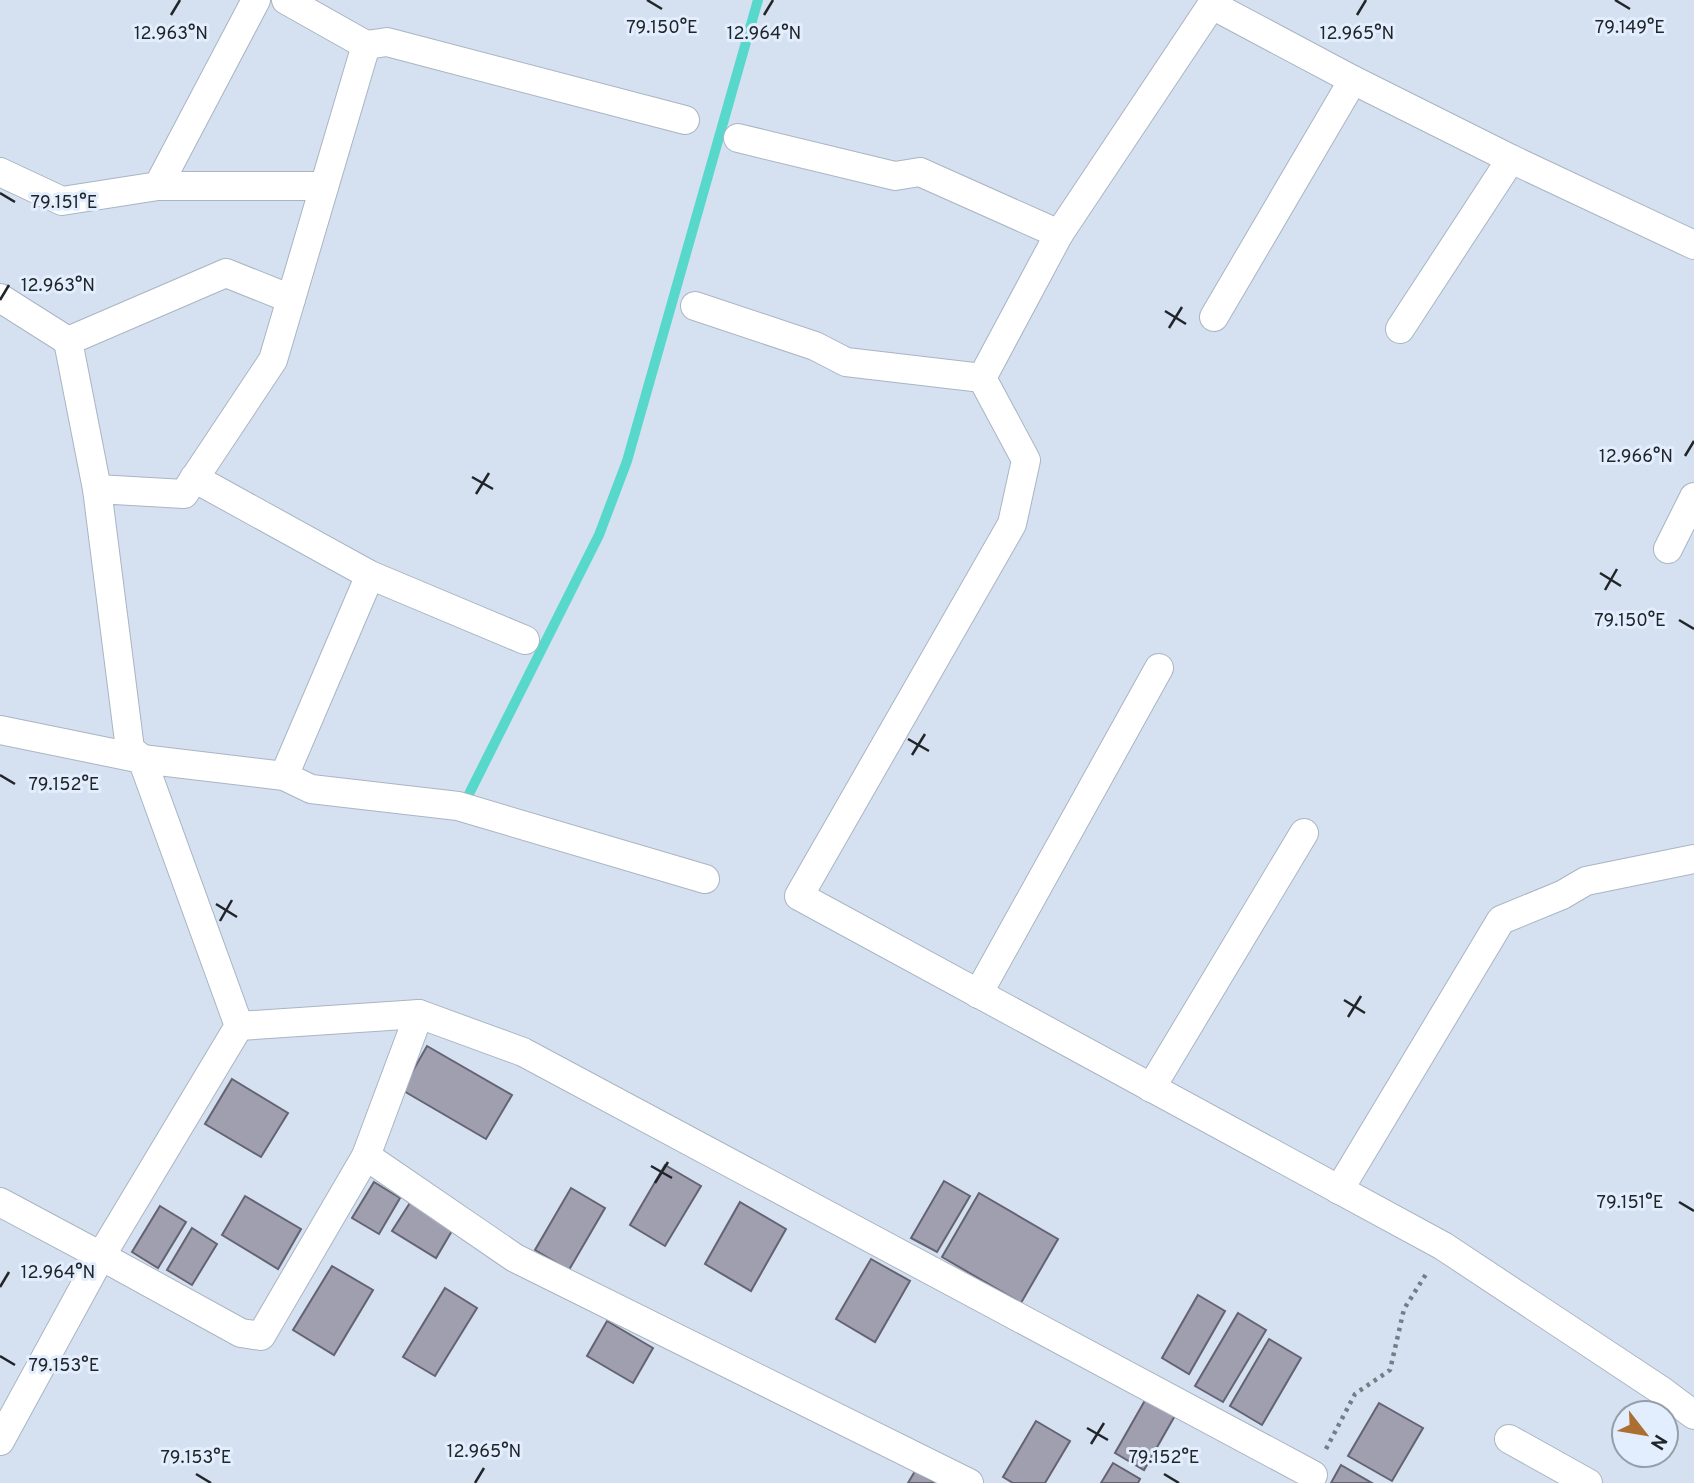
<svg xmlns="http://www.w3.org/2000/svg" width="1694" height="1483" viewBox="0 0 1694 1483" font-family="Overpass,sans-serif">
<rect width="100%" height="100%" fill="#d5e1f0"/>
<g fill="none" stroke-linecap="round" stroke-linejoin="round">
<path stroke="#58d8cb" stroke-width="10" d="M468 796 599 535 627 461 758 0"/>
</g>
<g fill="#a09fb0" stroke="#646372" stroke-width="2">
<path d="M427 1046 512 1095 486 1139 402 1090Z"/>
<path d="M232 1079 288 1113 261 1157 205 1124Z"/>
<path d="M665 1165 701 1186 665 1246 630 1225Z"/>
<path d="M944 1181 970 1196 937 1252 911 1238Z"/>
<path d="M374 1182 400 1198 379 1234 352 1218Z"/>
<path d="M571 1188 605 1208 569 1270 535 1250Z"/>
<path d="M979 1193 1058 1239 1021 1303 942 1257Z"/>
<path d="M245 1196 301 1229 278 1269 222 1235Z"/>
<path d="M413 1198 456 1224 436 1258 392 1231Z"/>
<path d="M740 1202 786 1229 751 1291 705 1264Z"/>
<path d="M160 1206 186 1222 158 1268 132 1252Z"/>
<path d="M192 1228 217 1244 192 1285 167 1270Z"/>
<path d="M871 1259 910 1281 875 1342 836 1319Z"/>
<path d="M332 1266 373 1290 334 1355 293 1330Z"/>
<path d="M445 1288 477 1308 435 1376 403 1357Z"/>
<path d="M1198 1295 1225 1311 1189 1374 1162 1358Z"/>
<path d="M1238 1313 1266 1330 1223 1402 1195 1386Z"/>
<path d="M607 1321 653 1348 633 1383 587 1356Z"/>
<path d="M1269 1339 1301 1358 1262 1425 1230 1406Z"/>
<path d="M1148 1395 1177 1412 1144 1470 1115 1453Z"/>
<path d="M1379 1403 1423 1428 1392 1481 1348 1456Z"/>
<path d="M1036 1421 1070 1441 1045 1483H1013L1003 1477Z"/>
<path d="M1113 1463 1140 1479 1138 1483H1101Z"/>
<path d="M1341 1465 1372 1483H1331Z"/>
<path d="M915 1471 936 1483H908Z"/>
</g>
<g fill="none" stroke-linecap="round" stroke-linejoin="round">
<defs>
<g id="street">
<path d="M286 0 366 45 387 42 685 120"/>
<path d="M1212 5 1353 80 1511 159 1694 245"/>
<path d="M738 138 895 176 920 172 1059 234"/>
<path d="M0 172 62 201 158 186 256 0"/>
<path d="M158 186H324"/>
<path d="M0 298 68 341 226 273 291 299"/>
<path d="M695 306 815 346 846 362 982 378"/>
<path d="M1214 317 1353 80"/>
<path d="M1400 329 1511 159"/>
<path d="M68 341 97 489"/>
<path d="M982 378 1026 460 1012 524 799 896 1443 1246 1662 1391 1694 1415"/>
<path d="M982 378 1059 234 1215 0"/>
<path d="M194 478 370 575 525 640"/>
<path d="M1668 549 1694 497"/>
<path d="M0 730 142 759 284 776 311 789 458 806 705 879"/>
<path d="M284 776 370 575"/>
<path d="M978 994 1159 668"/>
<path d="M239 1026 419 1014 523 1052 1313 1475"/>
<path d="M1151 1088 1304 833"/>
<path d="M366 1156 515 1258 969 1483"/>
<path d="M1339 1190 1501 920 1562 895 1586 881 1694 859"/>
<path d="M0 1202 101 1256 241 1333 261 1336 366 1156 419 1014"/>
<path d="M1509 1439 1588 1483"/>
<path d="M0 1441 101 1256 239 1026 142 759 130 749 97 489 184 494 273 360 366 45"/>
</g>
</defs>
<use href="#street" stroke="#a9b5c3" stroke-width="30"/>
<path stroke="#747c85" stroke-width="4.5" stroke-dasharray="3.5 5" stroke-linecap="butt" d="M1326 1449 1355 1394 1390 1370 1404 1309 1428 1271"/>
<use href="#street" stroke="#fff" stroke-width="28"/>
</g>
<path fill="none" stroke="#21252a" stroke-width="2.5" d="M647 0 662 9M1615 0 1630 9M171 15 180 0M764 15 773 0M1357 15 1366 0M0 193 15 202M0 300 9 285M1165 311 1186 324M1169 328 1182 307M1685 456 1694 441M472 477 493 489M476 494 489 473M1600 573 1621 586M1605 590 1617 569M1679 620 1694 629M908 739 929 751M912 755 925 734M0 775 15 784M216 904 237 917M220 921 232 900M1344 1000 1365 1013M1348 1017 1361 996M651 1166 672 1178M655 1183 668 1162M1679 1202 1694 1211M0 1287 9 1272M0 1356 15 1365M1087 1428 1108 1440M1091 1444 1104 1423M196 1474 211 1483M1164 1474 1179 1483M475 1483 484 1468"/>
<g font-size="18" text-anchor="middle" fill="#21252a" stroke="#e2eefd" stroke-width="6" stroke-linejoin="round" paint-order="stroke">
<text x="1630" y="33">79.149°E</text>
<text x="662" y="33">79.150°E</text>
<text x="171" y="39">12.963°N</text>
<text x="764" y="39">12.964°N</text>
<text x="1357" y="39">12.965°N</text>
<text x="64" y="208">79.151°E</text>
<text x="58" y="291">12.963°N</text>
<text x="1636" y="462">12.966°N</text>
<text x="1630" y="626">79.150°E</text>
<text x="64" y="790">79.152°E</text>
<text x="1630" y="1208">79.151°E</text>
<text x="58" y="1278">12.964°N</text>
<text x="64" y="1371">79.153°E</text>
<text x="484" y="1457">12.965°N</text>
<text x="196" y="1463">79.153°E</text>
<text x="1164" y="1463">79.152°E</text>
</g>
<g transform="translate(1645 1434) rotate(121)"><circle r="33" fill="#e2eefd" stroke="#959ea9" stroke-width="2"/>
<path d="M0-5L12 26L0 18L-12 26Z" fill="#ab7031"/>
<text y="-10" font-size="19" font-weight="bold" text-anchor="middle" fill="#21252a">N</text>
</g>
</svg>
